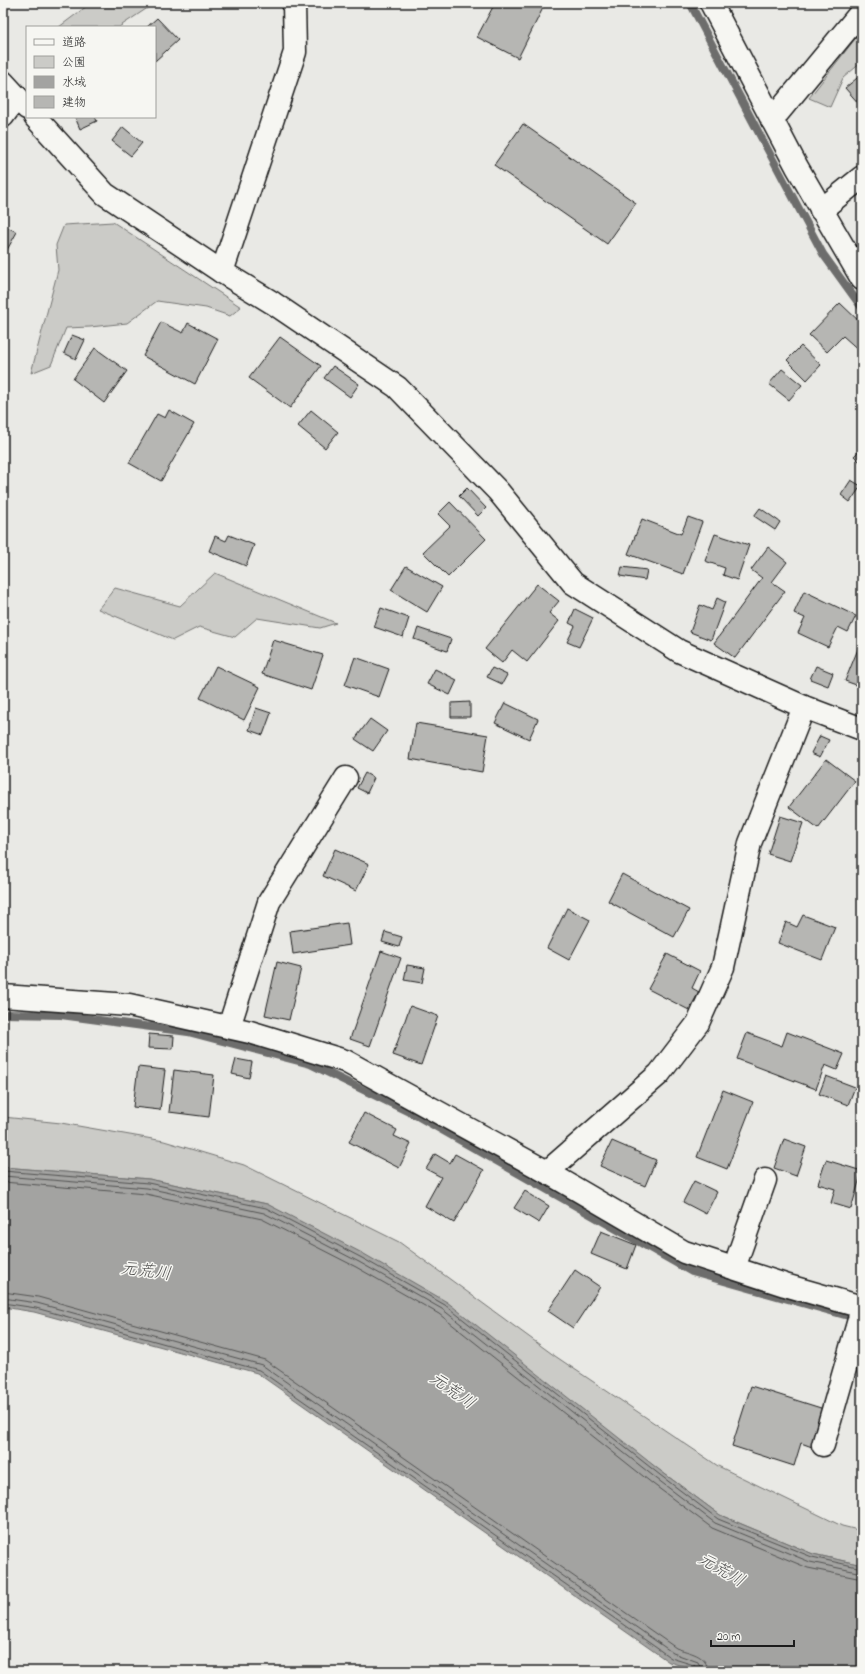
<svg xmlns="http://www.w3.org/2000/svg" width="865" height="1674" viewBox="0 0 865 1674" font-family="'Indie Flower','Klee One',sans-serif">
<rect width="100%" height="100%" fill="#e9e9e5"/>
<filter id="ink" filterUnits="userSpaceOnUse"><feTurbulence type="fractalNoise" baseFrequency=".025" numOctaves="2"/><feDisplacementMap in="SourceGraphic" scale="8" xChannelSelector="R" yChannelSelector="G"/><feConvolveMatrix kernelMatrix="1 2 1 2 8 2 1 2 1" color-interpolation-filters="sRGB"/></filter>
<g filter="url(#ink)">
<g fill="#cbcbc7" stroke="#747472">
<path d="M91 3H155L119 27H59Z"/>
<path d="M862 30V62L843 78 830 107 809 98Z"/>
<path d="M113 222 241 307 230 316 206 308 157 301 127 323 90 327 66 328 51 365 31 373 58 270 56 245 64 225Z"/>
<path d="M215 573 336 623 320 628 257 618 235 637 199 627 173 640 98 609 115 588 180 606Z"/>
<path d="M3 1117 61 1123 164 1141 244 1165 399 1242 555 1356 718 1466 842 1526 862 1531V1565L813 1554 720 1515 662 1472 267 1204 149 1179 3 1167Z"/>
</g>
<path fill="#a3a3a1" stroke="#6d6d6c" d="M3 1167 149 1179 267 1204 364 1254 447 1302 662 1472 720 1515 813 1554 862 1565V1671H699L669 1662 257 1373 34 1312 3 1307Z"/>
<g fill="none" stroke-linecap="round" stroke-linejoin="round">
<g stroke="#525251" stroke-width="1">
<path d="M3 1171 148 1183 266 1208 362 1258 445 1305 660 1475 718 1519 812 1557 862 1568"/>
<path d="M3 1176 147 1188 264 1213 359 1262 442 1309 657 1479 715 1523 810 1562 862 1573"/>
<path d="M3 1182 146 1194 262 1219 356 1267 439 1314 653 1484 712 1528 808 1568 862 1579"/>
<path d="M3 1292 38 1297 265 1360 676 1648C689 1653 707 1654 708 1671"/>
<path d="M3 1298 37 1303 262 1365 673 1653 698 1662 702 1671"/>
<path d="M3 1303 36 1308 259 1370 671 1658 694 1665 697 1671"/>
</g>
<g stroke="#6d6d6c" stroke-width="8">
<path d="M690 3 823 254 862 308"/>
<path d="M3 1014 61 1015 188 1032 310 1064 419 1117 692 1272 859 1319"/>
</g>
</g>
<g fill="#b6b6b3" stroke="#1c1c1c">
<path d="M495 3H533L543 8 518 58 477 37Z"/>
<path d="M157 18 178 40 155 61V27H147Z"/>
<path d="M862 74V104L860 105 845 88Z"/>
<path d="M75 117H95L97 121 80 129Z"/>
<path d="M523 124 636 203 607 244 494 165Z"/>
<path d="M123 127 142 143 131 156 112 141Z"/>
<path d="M3 225 17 232 3 257Z"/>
<path d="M840 303 862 324V353L843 336 827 352 809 335Z"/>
<path d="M161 322 183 333 188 323 218 339 195 384 143 356Z"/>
<path d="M72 335 85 340 76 359 64 353Z"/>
<path d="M280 337 321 366 290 408 249 378Z"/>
<path d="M801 346 821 365 807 380 787 360Z"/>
<path d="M95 348 127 371 104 403 73 379Z"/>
<path d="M333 366 359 384 350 397 324 378Z"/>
<path d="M782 369 802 385 789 400 769 384Z"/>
<path d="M169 410 194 424 161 481 129 463 157 414 165 418Z"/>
<path d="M311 410 338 432 325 448 298 426Z"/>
<path d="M862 448V464L854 456Z"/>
<path d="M851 480 861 486 850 502 841 495Z"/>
<path d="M467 488 486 508 478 516 459 496Z"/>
<path d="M450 502 486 539 448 577 423 552 450 526 438 514Z"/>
<path d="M760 508 780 522 775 530 754 516Z"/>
<path d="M688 517 702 522 683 574 628 554 642 519 681 534Z"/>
<path d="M715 534 749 545 737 580 723 575 725 568 705 561Z"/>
<path d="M229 535 254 545 246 566 209 551 215 536 226 541Z"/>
<path d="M768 547 787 562 772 582 785 591 735 658 714 643 762 578 751 570Z"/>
<path d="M406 566 442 587 427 612 391 590Z"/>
<path d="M622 567 647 570 645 580 620 576Z"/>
<path d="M537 584 559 601 549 613 559 621 527 662 512 650 502 663 485 649Z"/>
<path d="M804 591 856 616 848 632 838 627 828 647 798 633 805 618 794 613Z"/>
<path d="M717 598 725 602 711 640 690 632 700 605 712 610Z"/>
<path d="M381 608 409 618 403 637 374 627Z"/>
<path d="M575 609 593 618 579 647 567 642 575 626 569 623Z"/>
<path d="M418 628 451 639 447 651 414 639Z"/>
<path d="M273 640 323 655 311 690 262 674Z"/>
<path d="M860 644 862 645V687L845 681Z"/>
<path d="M355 657 389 669 379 697 345 685Z"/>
<path d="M216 666 260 687 244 720 200 698Z"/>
<path d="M816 666 833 673 828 686 810 679Z"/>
<path d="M492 668 507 675 502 684 487 677Z"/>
<path d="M435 669 457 680 450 695 427 684Z"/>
<path d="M470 702V717H451V703Z"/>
<path d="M505 703 538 719 529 739 495 723Z"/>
<path d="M256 708 271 713 263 735 249 730Z"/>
<path d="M370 719 387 731 373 751 355 739Z"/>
<path d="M416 723 488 735 482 772 410 759Z"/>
<path d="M820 736 829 740 820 757 811 753Z"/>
<path d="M826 759 855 781 818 829 789 807Z"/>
<path d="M365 773 374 778 367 793 357 788Z"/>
<path d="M780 816 803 823 790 861 768 854Z"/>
<path d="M335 849 369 864 356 891 323 876Z"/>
<path d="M622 874 689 910 674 937 608 901Z"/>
<path d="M567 908 590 920 569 960 547 948Z"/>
<path d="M803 915 835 927 822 960 778 943 786 922 797 927Z"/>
<path d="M347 923 350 945 293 954 290 931Z"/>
<path d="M385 932 402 937 399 947 382 942Z"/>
<path d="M381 951 401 958 370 1046 350 1039Z"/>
<path d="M667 954 700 971 692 988 699 992 689 1010 648 989Z"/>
<path d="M277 962 301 968 289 1020 265 1015Z"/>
<path d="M407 965 425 968 422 983 404 980Z"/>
<path d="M410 1006 438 1016 421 1065 393 1055Z"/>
<path d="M787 1032 844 1054 837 1070 825 1065 816 1089 737 1059 747 1033 782 1046Z"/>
<path d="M149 1034 174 1036 173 1049 148 1048Z"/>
<path d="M236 1059 252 1062 249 1078 232 1074Z"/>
<path d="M138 1067 165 1070 160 1110 133 1107Z"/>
<path d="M174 1070 214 1075 209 1117 169 1112Z"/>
<path d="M826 1076 855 1087 848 1105 819 1094Z"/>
<path d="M723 1090 753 1102 727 1169 697 1157Z"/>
<path d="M364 1113 397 1130 394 1136 411 1144 399 1168 349 1142Z"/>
<path d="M784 1139 806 1147 796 1176 774 1168Z"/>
<path d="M612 1141 656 1160 645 1186 600 1166Z"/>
<path d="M435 1154 450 1163 455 1154 484 1170 454 1223 425 1206 441 1177 426 1169Z"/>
<path d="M826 1160 862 1171 851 1209 831 1203 835 1189 818 1184Z"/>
<path d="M694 1181 717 1192 706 1214 683 1202Z"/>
<path d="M525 1191 549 1206 539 1223 514 1208Z"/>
<path d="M601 1231 636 1245 627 1269 591 1254Z"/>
<path d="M575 1270 600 1287 573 1328 548 1311Z"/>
<path d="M751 1386 824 1409 812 1447 801 1443 794 1466 732 1446Z"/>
</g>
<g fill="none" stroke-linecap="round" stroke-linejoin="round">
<defs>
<g id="minor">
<path d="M711 3 797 167 862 279"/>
<path d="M3 82 27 108"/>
<path d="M3 116 17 97"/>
<path d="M35 117 105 194 222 272 273 303 397 387 498 491 573 583 679 651 804 707 862 729"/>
<path d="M772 120 862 11"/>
<path d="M821 210 862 177"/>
<path d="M222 272 295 52 294 3"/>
<path d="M3 996 129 1005 250 1032 345 1061 547 1172 684 1252 785 1285 862 1307"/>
<path d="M229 1027 269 902 346 778"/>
<path d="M547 1172 659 1074 698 1023 723 967 750 843 804 707"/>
<path d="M734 1268 765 1180"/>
<path d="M823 1445 862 1309"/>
</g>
</defs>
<use href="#minor" stroke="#1c1c1c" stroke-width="25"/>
<use href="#minor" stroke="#f6f6f2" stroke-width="22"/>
</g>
</g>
<g text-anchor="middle" stroke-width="3" stroke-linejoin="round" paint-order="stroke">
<g font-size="17" font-style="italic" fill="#525251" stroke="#f6f6f2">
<text transform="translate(146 1270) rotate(7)" y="6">元荒川</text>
<text transform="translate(453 1390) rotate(35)" y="6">元荒川</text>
<text transform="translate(722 1569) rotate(30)" y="6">元荒川</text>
</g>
</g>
<rect width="865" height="1674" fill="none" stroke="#f6f6f2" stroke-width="16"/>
<rect x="8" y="8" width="849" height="1658" fill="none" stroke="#1c1c1c" stroke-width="1.5" filter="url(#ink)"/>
<rect x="26" y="26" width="130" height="92" fill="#f6f6f2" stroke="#9f9f9c"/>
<rect x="34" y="39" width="20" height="6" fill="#f6f6f2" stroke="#9f9f9c"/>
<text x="62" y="46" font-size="12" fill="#1c1c1c">道路</text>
<rect x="34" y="56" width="20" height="12" fill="#cbcbc7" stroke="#9f9f9c"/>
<text x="62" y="66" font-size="12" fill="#1c1c1c">公園</text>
<rect x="34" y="76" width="20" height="12" fill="#a3a3a1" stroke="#9f9f9c"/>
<text x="62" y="86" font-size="12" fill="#1c1c1c">水域</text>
<rect x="34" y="96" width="20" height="12" fill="#b6b6b3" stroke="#9f9f9c"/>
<text x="62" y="106" font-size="12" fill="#1c1c1c">建物</text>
<path d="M711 1640v6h83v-6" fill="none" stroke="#1c1c1c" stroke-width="2"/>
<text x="717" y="1640" font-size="12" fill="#1c1c1c" stroke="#f6f6f2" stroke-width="3" paint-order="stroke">20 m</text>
</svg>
